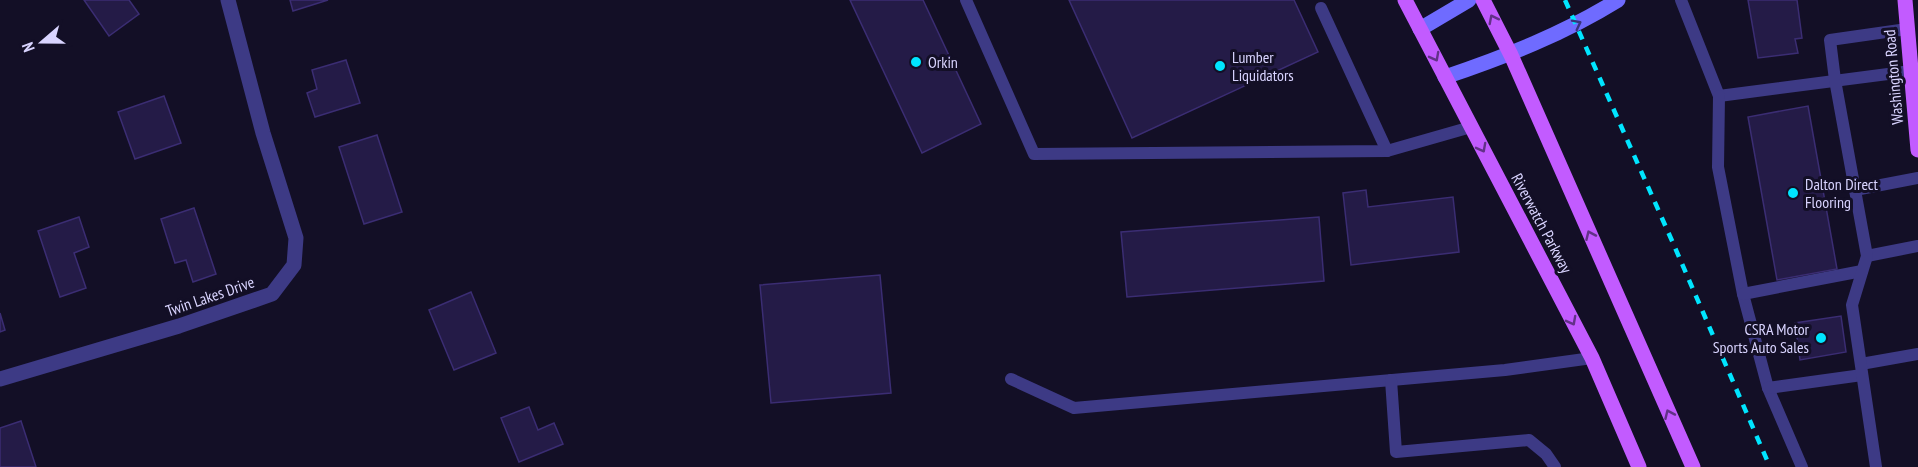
<svg xmlns="http://www.w3.org/2000/svg" width="1918" height="467" viewBox="0 0 1918 467" font-family="'PT Sans Narrow',sans-serif">
<rect width="100%" height="100%" fill="#130f26"/>
<g fill="#241b47" stroke="#3b2d73" stroke-width="1.5">
<path d="M84 0H129L139 14 109 36Z"/>
<path d="M290 0H328L293 11Z"/>
<path d="M850 0H923L981 124 922 153Z"/>
<path d="M1069 0H1294L1318 52 1132 138Z"/>
<path d="M1748 0H1797L1802 38 1795 39 1798 53 1758 58Z"/>
<path d="M346 60 360 103 315 117 307 93 317 89 312 70Z"/>
<path d="M164 96 181 143 135 159 118 112Z"/>
<path d="M1808 106 1837 269 1777 280 1748 117Z"/>
<path d="M377 135 402 212 364 224 339 147Z"/>
<path d="M1366 190 1368 207 1453 197 1459 252 1351 265 1343 193Z"/>
<path d="M194 208 216 274 193 282 186 260 175 263 161 219Z"/>
<path d="M79 217 89 247 74 253 86 288 60 297 38 231Z"/>
<path d="M1319 217 1324 281 1127 297 1121 232Z"/>
<path d="M880 275 891 393 771 403 760 285Z"/>
<path d="M471 292 496 353 454 370 429 310Z"/>
<path d="M0 313 5 330 0 332Z"/>
<path d="M1841 316 1846 352 1800 360 1795 323Z"/>
<path d="M529 407 538 430 554 423 563 444 519 462 501 418Z"/>
<path d="M21 421 36 467H0V428Z"/>
</g>
<g fill="none" stroke-linecap="round" stroke-linejoin="round">
<g stroke="#3d3a85" stroke-width="12">
<path d="M966 0 1034 154 1387 151 1471 127"/>
<path d="M1681 0 1719 96 1911 71"/>
<path d="M1321 8 1387 151"/>
<path d="M1719 96 1718 167 1743 294 1768 388 1802 467"/>
<path d="M1855 190 1918 178"/>
<path d="M1867 256 1918 246"/>
<path d="M1743 294 1862 271"/>
<path d="M1861 364 1918 354"/>
<path d="M1011 379 1074 408 1505 370 1592 358"/>
<path d="M1391 380 1396 452 1529 440 1546 454 1555 467"/>
<path d="M1768 388 1862 375"/>
<path d="M1876 467 1852 305 1867 256 1835 80 1830 40 1907 29"/>
</g>
<path stroke="#3d3a85" stroke-width="15" d="M0 379 179 326 272 294 294 265 296 238 263 133 228 0"/>
<g stroke="#6f6bff" stroke-width="15">
<path d="M1420 29 1469 0"/>
<path d="M1445 77C1507 56 1563 34 1618 0"/>
</g>
<g stroke="#c25bff" stroke-width="15">
<path d="M1405 0 1592 358 1639 467"/>
<path d="M1483 0 1511 55 1693 467"/>
<path d="M1905 0 1918 150"/>
</g>
<path stroke="#00e5ff" stroke-width="4.5" stroke-dasharray="9 8" stroke-linecap="butt" d="M1565 0 1673 243 1770 467"/>
</g>
<defs><path id="oneway-chevron" d="M-2-3.5L2.5 0L-2 3.5" fill="none" stroke-width="1.6" stroke-linecap="round" stroke-linejoin="round" transform="scale(1.5)"/></defs>
<g stroke="#623188">
<use href="#oneway-chevron" transform="translate(1493 19) rotate(-117)"/>
<use href="#oneway-chevron" transform="translate(1435 57) rotate(62)"/>
<use href="#oneway-chevron" transform="translate(1482 148) rotate(62)"/>
<use href="#oneway-chevron" transform="translate(1590 235) rotate(-114)"/>
<use href="#oneway-chevron" transform="translate(1572 321) rotate(62)"/>
<use href="#oneway-chevron" transform="translate(1669 414) rotate(-114)"/>
</g>
<use stroke="#38347d" href="#oneway-chevron" transform="translate(1577 24) rotate(-27)"/>
<g fill="#00e5ff" stroke="#130f26" stroke-width="2">
<circle cx="916" cy="62" r="6"/>
<circle cx="1220" cy="66" r="6"/>
<circle cx="1793" cy="193" r="6"/>
<circle cx="1821" cy="338" r="6"/>
</g>
<g text-anchor="middle" stroke-width="6" stroke-linejoin="round" paint-order="stroke">
<g font-size="16" fill="#d9d4ff" stroke="#130f26" text-anchor="start">
<text x="1232" y="63">Lumber<tspan x="1232" dy="18">Liquidators</tspan></text>
<text x="928" y="68">Orkin</text>
<text x="1805" y="190">Dalton Direct<tspan x="1805" dy="18">Flooring</tspan></text>
<text x="1809" y="335" text-anchor="end">CSRA Motor<tspan x="1809" dy="18">Sports Auto Sales</tspan></text>
</g>
<g font-size="16" fill="#d9d4ff" stroke="#130f26">
<text transform="translate(1893 77) rotate(-95)" y="6">Washington Road</text>
<text transform="translate(1542 223) rotate(62)" y="6">Riverwatch Parkway</text>
<text transform="translate(210 296) rotate(-19)" y="6">Twin Lakes Drive</text>
</g>
</g>
<g transform="translate(42 42) rotate(250)" stroke="#130f26" stroke-width="4.5" paint-order="stroke">
<path d="M0-4.5L10 22L0 15L-10 22Z" fill="#d9d4ff"/>
<text y="-9" font-size="16" font-weight="bold" text-anchor="middle" fill="#d9d4ff">N</text>
</g>
</svg>
